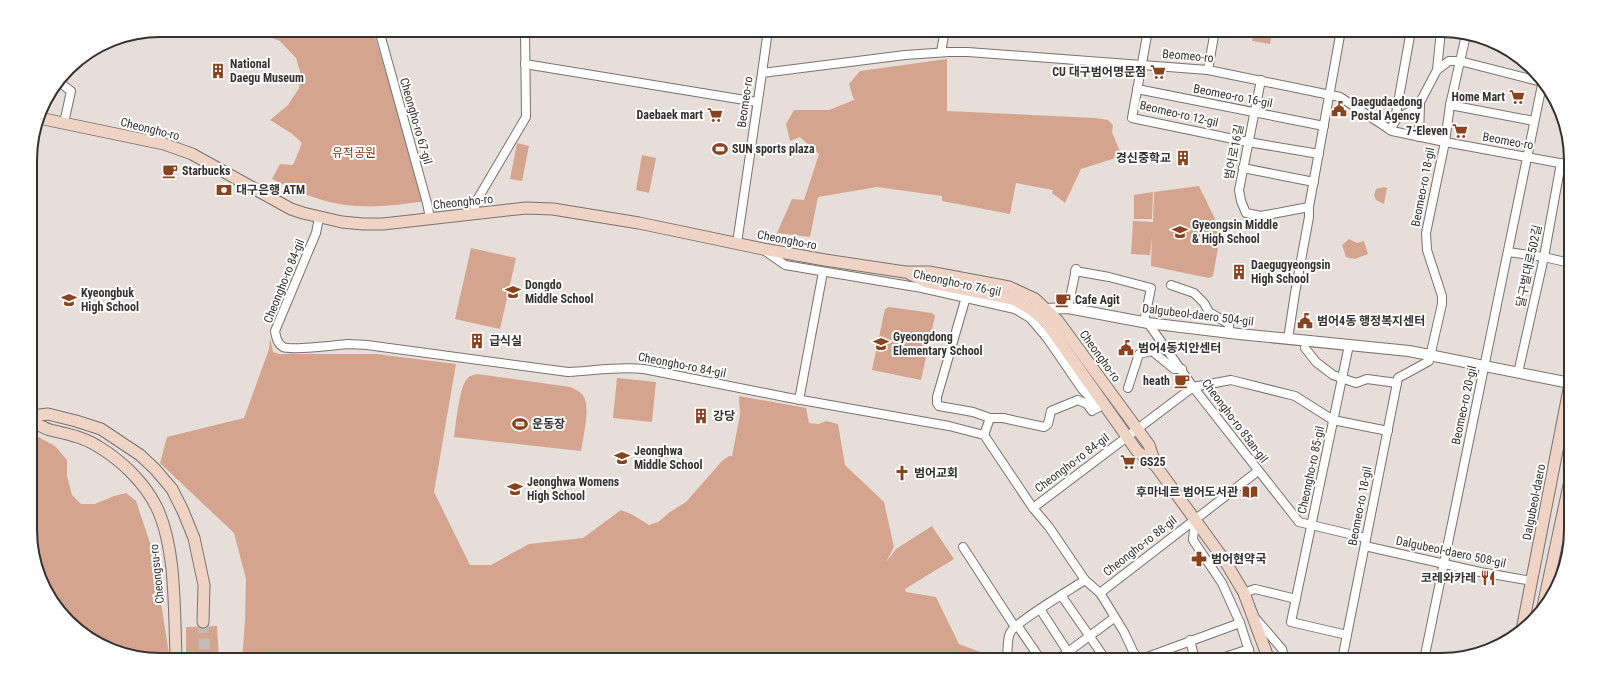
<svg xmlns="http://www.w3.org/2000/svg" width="1601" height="690" viewBox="0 0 1601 690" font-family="'Roboto Condensed','Noto Sans KR',sans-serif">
<rect width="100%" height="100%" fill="#e7deda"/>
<g fill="#d5a48e">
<path d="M220 30H373L425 201C361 211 330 209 272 179L280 164 293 165 302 143 291 133 270 120 288 105 299 88 301 75 296 58 280 41 254 31 234 36Z"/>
<path d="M1254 30H1272L1270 44 1252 41Z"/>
<path d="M947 59V111L1095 118 1108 120 1113 125 1112 132 1122 156 1081 169 1065 203 1052 193 1053 190 1016 183 1010 214 942 201V196L877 187 818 197 810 237 777 233 792 199 804 200 819 154 800 137 790 141 786 124 794 110H829L854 100 849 84 860 71Z"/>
<path d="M517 143 529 146 522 181 510 179Z"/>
<path d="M642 155 656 158 649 193 636 190Z"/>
<path d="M1199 186 1221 231 1213 276 1209 278 1151 266 1152 238 1150 255 1131 254 1133 221 1153 222 1154 192Z"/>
<path d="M1384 187 1387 188 1384 204 1376 200 1374 195 1376 189Z"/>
<path d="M1153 192 1152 219H1134V195Z"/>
<path d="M1349 239 1357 243 1364 241 1368 254 1355 259 1346 257 1342 245Z"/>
<path d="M471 248 516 258 500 329 455 319Z"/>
<path d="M889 307 932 313 935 316 921 380 872 370 885 309Z"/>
<path d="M270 338 273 352 279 354H376L456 364 434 492 470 565H491L529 544 583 538 621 510 633 515 649 525 658 522 670 512 686 502 722 461 729 456H732L740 415 739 396 806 408 809 423 819 424 826 421 838 424 845 465 884 502 894 547 886 562 896 549 932 526 954 559 905 589 906 592 936 597 959 644 1001 660H242L245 621 246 579 234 533 160 463 167 437 244 418 269 349Z"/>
<path d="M477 374 570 387C575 389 579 391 583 395 591 407 583 437 581 451L454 437C456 424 459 390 466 380 469 376 473 375 477 374Z"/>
<path d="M617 378 656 382 652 422 613 418Z"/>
<path d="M31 433 55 446 67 460V476L72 495 81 504H95L114 496 126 493 136 501 153 552 170 660H160L111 650 57 609 31 547Z"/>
<path d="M217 626 219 660H186V627Z"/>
</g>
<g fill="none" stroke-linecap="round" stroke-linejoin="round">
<path stroke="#c3bbb8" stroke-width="11" stroke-dasharray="11 5.5" stroke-linecap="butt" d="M203 622 205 660"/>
<defs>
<g id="minor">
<path d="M379 30 427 203 430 218"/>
<path d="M1148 30 1132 118 1248 142 1319 154"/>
<path d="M941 52 945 30"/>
<path d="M525 64 757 102"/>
<path d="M1208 70 1215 30"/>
<path d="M1437 70 1441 30"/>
<path d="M762 73 768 30"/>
<path d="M1261 80 1239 190 1241 201 1246 213 1261 216 1309 207"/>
<path d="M59 82 71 91 64 123"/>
<path d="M1137 89 1324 126"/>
<path d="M1450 105 1534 121"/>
<path d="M1397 118 1396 114 1411 30"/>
<path d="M1390 130 1397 118 1417 108 1437 70 1449 61H1460L1542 82"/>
<path d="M1419 137 1420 104"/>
<path d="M1243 168 1314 182"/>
<path d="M473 214 477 200 526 117 525 30"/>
<path d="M319 218 316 233 275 331C276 337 277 343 283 347 293 351 335 345 348 344 355 344 361 345 367 345L568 372C593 371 618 366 644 369L790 398 949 426 984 435 1033 508 1049 527 1085 580 1100 593 1105 601 1124 632 1137 660"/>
<path d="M737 243 762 73 905 55 949 52H968L1208 70 1340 97 1392 131 1445 142 1570 165"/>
<path d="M765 251 785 265 922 288 1015 309 1030 318 1047 338 1082 389 1099 407 1105 404"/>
<path d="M1508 252 1544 257 1570 263"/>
<path d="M1075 271 1109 277 1151 288 1144 322"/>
<path d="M1171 285 1194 293 1204 303 1209 312 1229 324V333"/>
<path d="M966 297 937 397V403L939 406 973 412 990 418H1003L1044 427 1048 424 1051 411 1078 400 1087 404 1092 411 1099 407"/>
<path d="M1068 308 1076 269"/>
<path d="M1148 323 1193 387 1299 522 1366 538"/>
<path d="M1288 339 1295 293 1309 217V207L1341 30"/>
<path d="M1305 348 1316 362 1333 375 1356 383 1367 379 1397 383"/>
<path d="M1518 373 1544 257 1561 163"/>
<path d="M1128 388 1139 354 1152 351 1174 369H1182"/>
<path d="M799 400 823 272"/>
<path d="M984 435 990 418"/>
<path d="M1033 508 1193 387 1231 380 1295 396 1333 420 1388 431"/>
<path d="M1195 519 1193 540 1222 583 1240 623 1252 660"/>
<path d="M1365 546 1480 572 1532 581"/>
<path d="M963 547 1015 627"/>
<path d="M1100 593 1258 471"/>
<path d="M1244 593 1255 589 1296 599"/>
<path d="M1061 595 1106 660"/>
<path d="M1040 609 1073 660"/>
<path d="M1256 619 1282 649 1285 660"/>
<path d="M1017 625 1041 660"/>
<path d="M1347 635 1291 622 1349 345"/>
<path d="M1190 640 1195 660"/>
<path d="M1009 660 1007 657C1008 650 1007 639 1010 633 1014 623 1073 588 1085 580"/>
<path d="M1057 660 1114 618"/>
<path d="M1125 660 1135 654"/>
<path d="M1139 660 1240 623"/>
<path d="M1216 660 1249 649"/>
<path d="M1342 660 1398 378 1429 361 1442 304V296L1427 250 1426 233 1445 142 1450 105 1466 35"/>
<path d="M1424 660 1543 80"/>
</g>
<path id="tertiary" d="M1045 309 1068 308 1148 323 1239 334 1409 351 1570 383"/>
<g id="secondary">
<path d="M39 118 164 144 192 154 291 209 303 213 342 222 363 224H383L526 208 553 209 639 223 763 249 825 260 905 272H929L1009 287 1035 299 1058 321 1149 445 1156 466"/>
<path d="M910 274 927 282 1013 299 1032 310 1046 322 1137 451 1156 466 1225 561 1244 593 1269 660"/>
<path d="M31 416 48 414 76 421 101 429 140 455 155 469 172 489 183 511 194 538 204 585 203 622"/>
<path d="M31 421C37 424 44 428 50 430 67 434 84 437 99 447 122 461 145 483 157 508 176 548 174 609 176 654"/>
<path d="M1542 611 1571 476"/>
<path d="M1522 630 1571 379"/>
</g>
</defs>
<use href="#minor" stroke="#7a726f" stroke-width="10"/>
<use href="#tertiary" stroke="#7a726f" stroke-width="12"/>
<use href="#secondary" stroke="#7a726f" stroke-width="13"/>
<use href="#minor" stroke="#fff" stroke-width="8"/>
<use href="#tertiary" stroke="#fff" stroke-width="10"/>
<use href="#secondary" stroke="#efd3c4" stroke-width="11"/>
</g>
<defs>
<symbol id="building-bare" viewBox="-9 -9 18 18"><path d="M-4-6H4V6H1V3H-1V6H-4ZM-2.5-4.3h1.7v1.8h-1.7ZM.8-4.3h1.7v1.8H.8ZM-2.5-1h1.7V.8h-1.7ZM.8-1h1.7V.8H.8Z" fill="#89431e" stroke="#fff" stroke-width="2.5" paint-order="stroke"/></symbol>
<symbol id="supermarket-bare" viewBox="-9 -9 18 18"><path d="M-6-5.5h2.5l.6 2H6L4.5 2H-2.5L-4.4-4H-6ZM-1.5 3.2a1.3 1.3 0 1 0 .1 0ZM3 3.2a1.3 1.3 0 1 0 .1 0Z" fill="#89431e" stroke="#fff" stroke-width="2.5" paint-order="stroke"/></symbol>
<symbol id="civic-bare" viewBox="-9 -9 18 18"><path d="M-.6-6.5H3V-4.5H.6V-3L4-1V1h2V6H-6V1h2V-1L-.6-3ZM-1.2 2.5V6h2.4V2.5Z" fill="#89431e" stroke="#fff" stroke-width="2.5" paint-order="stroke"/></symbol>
<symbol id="stadium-bare" viewBox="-9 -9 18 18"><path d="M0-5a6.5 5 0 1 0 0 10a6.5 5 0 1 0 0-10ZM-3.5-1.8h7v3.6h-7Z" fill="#89431e" stroke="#fff" stroke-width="2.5" paint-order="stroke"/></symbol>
<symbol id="cafe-bare" viewBox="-9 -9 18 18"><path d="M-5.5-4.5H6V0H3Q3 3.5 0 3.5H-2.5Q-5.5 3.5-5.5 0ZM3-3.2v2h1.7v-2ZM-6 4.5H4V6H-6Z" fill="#89431e" stroke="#fff" stroke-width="2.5" paint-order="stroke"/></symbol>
<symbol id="bank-bare" viewBox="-9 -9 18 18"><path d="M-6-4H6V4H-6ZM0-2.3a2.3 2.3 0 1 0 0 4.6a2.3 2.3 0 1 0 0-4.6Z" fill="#89431e" stroke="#fff" stroke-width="2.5" paint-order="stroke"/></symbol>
<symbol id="school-bare" viewBox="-9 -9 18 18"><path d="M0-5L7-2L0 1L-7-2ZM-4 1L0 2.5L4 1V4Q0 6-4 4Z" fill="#89431e" stroke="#fff" stroke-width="2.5" paint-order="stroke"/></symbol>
<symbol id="church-bare" viewBox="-9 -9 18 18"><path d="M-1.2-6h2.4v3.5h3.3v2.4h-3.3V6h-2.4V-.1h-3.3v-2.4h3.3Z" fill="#89431e" stroke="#fff" stroke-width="2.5" paint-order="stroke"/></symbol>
<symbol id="library-bare" viewBox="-9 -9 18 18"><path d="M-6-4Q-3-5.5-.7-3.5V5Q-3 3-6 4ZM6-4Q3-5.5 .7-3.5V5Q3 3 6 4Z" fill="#89431e" stroke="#fff" stroke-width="2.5" paint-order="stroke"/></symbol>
<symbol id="pharmacy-bare" viewBox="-9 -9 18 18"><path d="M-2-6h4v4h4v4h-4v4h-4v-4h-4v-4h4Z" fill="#89431e" stroke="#fff" stroke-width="2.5" paint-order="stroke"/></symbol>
<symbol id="restaurant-bare" viewBox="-9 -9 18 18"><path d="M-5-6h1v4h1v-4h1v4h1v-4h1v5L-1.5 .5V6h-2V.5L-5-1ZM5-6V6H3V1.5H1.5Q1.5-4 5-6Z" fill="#89431e" stroke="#fff" stroke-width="2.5" paint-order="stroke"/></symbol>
</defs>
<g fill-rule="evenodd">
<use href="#building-bare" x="207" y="60" width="22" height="22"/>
<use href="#supermarket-bare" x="1147" y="61" width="22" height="22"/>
<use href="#supermarket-bare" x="1506" y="86" width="22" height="22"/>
<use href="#civic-bare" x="1328" y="98" width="22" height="22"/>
<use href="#supermarket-bare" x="704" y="104" width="22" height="22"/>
<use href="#supermarket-bare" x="1449" y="120" width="22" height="22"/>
<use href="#stadium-bare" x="709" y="138" width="22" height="22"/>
<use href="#building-bare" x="1172" y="147" width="22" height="22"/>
<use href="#cafe-bare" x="159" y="160" width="22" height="22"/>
<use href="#bank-bare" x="213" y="179" width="22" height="22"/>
<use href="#school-bare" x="1169" y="221" width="22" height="22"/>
<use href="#building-bare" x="1228" y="261" width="22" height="22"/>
<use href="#school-bare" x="502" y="281" width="22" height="22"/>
<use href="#school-bare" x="58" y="289" width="22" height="22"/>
<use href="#cafe-bare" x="1052" y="289" width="22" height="22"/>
<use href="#civic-bare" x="1294" y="310" width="22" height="22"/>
<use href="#building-bare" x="466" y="330" width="22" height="22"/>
<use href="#school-bare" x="870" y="333" width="22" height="22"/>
<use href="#civic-bare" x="1115" y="337" width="22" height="22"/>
<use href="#cafe-bare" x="1171" y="370" width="22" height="22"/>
<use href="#building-bare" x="690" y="405" width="22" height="22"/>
<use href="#stadium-bare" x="509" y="413" width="22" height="22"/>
<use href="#school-bare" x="611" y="447" width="22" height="22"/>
<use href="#supermarket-bare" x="1117" y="451" width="22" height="22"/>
<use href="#church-bare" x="891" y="462" width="22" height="22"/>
<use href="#school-bare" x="504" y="478" width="22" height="22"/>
<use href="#library-bare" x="1239" y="481" width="22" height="22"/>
<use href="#pharmacy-bare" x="1188" y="548" width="22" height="22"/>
<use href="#restaurant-bare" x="1477" y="567" width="22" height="22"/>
</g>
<g text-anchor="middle" stroke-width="4" stroke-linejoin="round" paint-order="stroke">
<g font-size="12" fill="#353130" stroke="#fff">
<text transform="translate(1188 56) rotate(5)" y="4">Beomeo-ro</text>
<text transform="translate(1233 96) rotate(11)" y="4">Beomeo-ro 16-gil</text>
<text transform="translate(745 102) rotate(-82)" y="4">Beomeo-ro</text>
<text transform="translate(1179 114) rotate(13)" y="4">Beomeo-ro 12-gil</text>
<text transform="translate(416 121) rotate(74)" y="4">Cheongho-ro 67-gil</text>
<text transform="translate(150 129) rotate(14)" y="4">Cheongho-ro</text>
<text transform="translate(1508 141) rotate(10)" y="4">Beomeo-ro</text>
<text transform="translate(1234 152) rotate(-79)" y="4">범어로16길</text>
<text transform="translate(1423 187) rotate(-79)" y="4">Beomeo-ro 18-gil</text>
<text transform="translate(463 202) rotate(-6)" y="4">Cheongho-ro</text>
<text transform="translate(787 240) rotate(11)" y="4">Cheongho-ro</text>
<text transform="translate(1529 266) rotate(-78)" y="4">달구벌대로502길</text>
<text transform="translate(284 281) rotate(-68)" y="4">Cheongho-ro 84-gil</text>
<text transform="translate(957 283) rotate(12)" y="4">Cheongho-ro 76-gil</text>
<text transform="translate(1198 315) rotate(7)" y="4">Dalgubeol-daero 504-gil</text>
<text transform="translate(1100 356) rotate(54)" y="4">Cheongho-ro</text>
<text transform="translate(682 365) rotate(11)" y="4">Cheongho-ro 84-gil</text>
<text transform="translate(1464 405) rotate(-78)" y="4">Beomeo-ro 20-gil</text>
<text transform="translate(1235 421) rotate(53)" y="4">Cheongho-ro 85an-gil</text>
<text transform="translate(1072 463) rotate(-37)" y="4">Cheongho-ro 84-gil</text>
<text transform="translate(1311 470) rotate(-78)" y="4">Cheongho-ro 85-gil</text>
<text transform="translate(1534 502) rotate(-79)" y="4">Dalgubeol-daero</text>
<text transform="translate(1360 506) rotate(-79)" y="4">Beomeo-ro 18-gil</text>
<text transform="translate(1140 546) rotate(-38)" y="4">Cheongho-ro 88-gil</text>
<text transform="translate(1451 552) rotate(12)" y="4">Dalgubeol-daero 508-gil</text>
<text transform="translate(157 574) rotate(-96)" y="4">Cheongsu-ro</text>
</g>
<g font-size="12" font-weight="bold" fill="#353130" stroke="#fff" text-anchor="start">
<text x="230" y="68">National<tspan x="230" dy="14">Daegu Museum</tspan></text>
<text x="1146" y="76" text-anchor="end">CU 대구범어명문점</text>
<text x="1505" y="101" text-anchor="end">Home Mart</text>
<text x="1351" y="106">Daegudaedong<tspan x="1351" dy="14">Postal Agency</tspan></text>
<text x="703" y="119" text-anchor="end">Daebaek mart</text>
<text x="1448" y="135" text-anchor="end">7-Eleven</text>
<text x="732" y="153">SUN sports plaza</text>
<text x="1171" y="162" text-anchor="end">경신중학교</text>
<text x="182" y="175">Starbucks</text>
<text x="236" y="194">대구은행 ATM</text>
<text x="1192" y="229">Gyeongsin Middle<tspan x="1192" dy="14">&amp; High School</tspan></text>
<text x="1251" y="269">Daegugyeongsin<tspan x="1251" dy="14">High School</tspan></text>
<text x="525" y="289">Dongdo<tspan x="525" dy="14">Middle School</tspan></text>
<text x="81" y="297">Kyeongbuk<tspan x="81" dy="14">High School</tspan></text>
<text x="1075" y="304">Cafe Agit</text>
<text x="1317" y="325">범어4동 행정복지센터</text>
<text x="893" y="341">Gyeongdong<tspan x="893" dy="14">Elementary School</tspan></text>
<text x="489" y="345">급식실</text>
<text x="1138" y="352">범어4동치안센터</text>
<text x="1170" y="385" text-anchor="end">heath</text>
<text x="713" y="420">강당</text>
<text x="532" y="428">운동장</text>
<text x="634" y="455">Jeonghwa<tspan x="634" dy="14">Middle School</tspan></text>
<text x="1140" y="466">GS25</text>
<text x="914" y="477">범어교회</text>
<text x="527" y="486">Jeonghwa Womens<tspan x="527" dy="14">High School</tspan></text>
<text x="1238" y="496" text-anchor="end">후마네르 범어도서관</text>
<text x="1211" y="563">범어현약국</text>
<text x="1476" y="582" text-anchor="end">코레와카레</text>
</g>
<g font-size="12" fill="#7b3813" stroke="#fff">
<text x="354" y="157">유적공원</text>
</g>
</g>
<path d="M0 0H1601V690H0ZM160 37H1441A123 123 0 0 1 1564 160V530A123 123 0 0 1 1441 653H160A123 123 0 0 1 37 530V160A123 123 0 0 1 160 37Z" fill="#fff" fill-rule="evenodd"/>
<path fill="none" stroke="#353130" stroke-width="2" d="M160 37H1441A123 123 0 0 1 1564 160V530A123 123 0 0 1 1441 653H160A123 123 0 0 1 37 530V160A123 123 0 0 1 160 37Z"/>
</svg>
